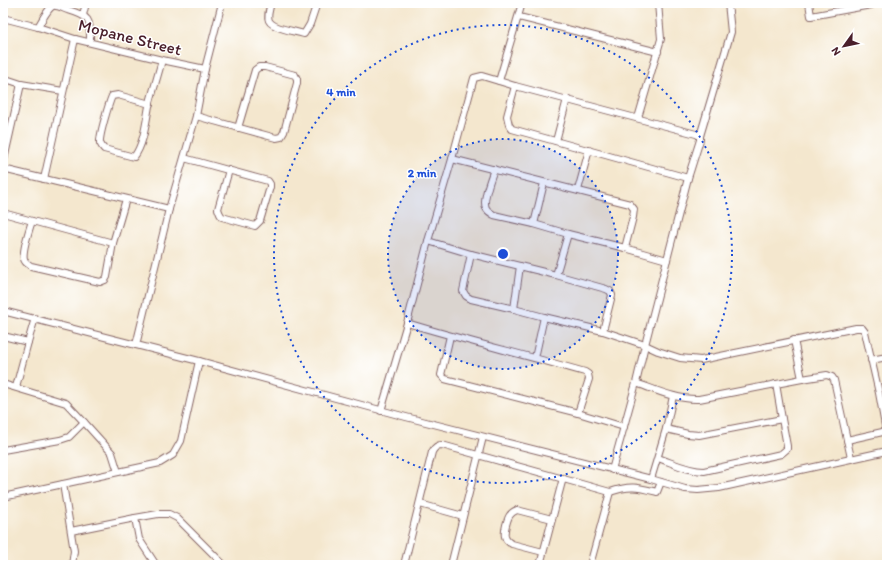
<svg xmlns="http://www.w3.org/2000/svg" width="890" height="568" viewBox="0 0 890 568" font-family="Itim,sans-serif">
<rect width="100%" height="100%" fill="#fff"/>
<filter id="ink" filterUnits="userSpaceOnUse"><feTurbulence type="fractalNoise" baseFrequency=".025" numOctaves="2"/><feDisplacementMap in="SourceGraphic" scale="8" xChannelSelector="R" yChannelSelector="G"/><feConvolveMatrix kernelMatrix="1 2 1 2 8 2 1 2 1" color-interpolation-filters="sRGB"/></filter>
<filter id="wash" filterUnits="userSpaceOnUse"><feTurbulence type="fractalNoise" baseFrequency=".012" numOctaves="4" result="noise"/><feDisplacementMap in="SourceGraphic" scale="16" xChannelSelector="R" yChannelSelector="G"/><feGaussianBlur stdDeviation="0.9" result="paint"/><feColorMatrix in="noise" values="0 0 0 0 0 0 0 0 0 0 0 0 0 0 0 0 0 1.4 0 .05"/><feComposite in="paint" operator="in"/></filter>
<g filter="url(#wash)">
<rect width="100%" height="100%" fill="#f4e7ce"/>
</g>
<g filter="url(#ink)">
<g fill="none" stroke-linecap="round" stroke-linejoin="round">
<defs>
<g id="minor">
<path d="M271 3C266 20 266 24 284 29 291 31 297 32 304 34L310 24 317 3"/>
<path d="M809 3 811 16 871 5V3"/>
<path d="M83 15 86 3"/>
<path d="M519 17 658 52"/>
<path d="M3 18 38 27 75 39 162 60 205 69"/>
<path d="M38 27C41 22 48 8 53 6 57 5 64 9 68 10 91 17 90 19 90 42"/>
<path d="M3 78 21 84"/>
<path d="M499 81 522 3"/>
<path d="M515 86 507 116 509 125 512 129 688 178"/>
<path d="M150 104 118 95 112 96C109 103 99 136 100 143 101 145 102 147 104 149L134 157C144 144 146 122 149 106 153 91 158 75 162 60"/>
<path d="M196 116 276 138 281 137 284 132 297 83V79L295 75 265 67H259L255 70 238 128"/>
<path d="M638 118 661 39 658 3"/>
<path d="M556 141 567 99"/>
<path d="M184 158 268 181 270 184V187L260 221 255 226 222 217 220 214 218 209 229 170"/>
<path d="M452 159 630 204 634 209 633 217 625 248"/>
<path d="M3 164 21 84 63 91"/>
<path d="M3 169 169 209"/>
<path d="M494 169C491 178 482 200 486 208 488 212 491 213 494 215L534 224 568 234 625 248 667 260"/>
<path d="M44 179 75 39"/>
<path d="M578 190 589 150"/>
<path d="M3 213 113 243"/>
<path d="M32 221C29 230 22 251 24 259 25 263 28 264 31 266L100 282 105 280 107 277 113 243 126 199"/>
<path d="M534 224 544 183"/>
<path d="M428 241 471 254 556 275 606 289 610 291 612 295 603 331"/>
<path d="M471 254 463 291 466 296 471 299 514 309 544 317 603 331 645 345 658 351 680 358 701 360 856 328H862L865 332 879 393 886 431"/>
<path d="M556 275 568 234"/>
<path d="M514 309 520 266"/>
<path d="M3 311 199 361 406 417 651 479 685 489 698 490 719 488 887 451"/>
<path d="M407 323C466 341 526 355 585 372L588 374 589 379 578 413"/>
<path d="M3 336 28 342"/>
<path d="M450 336 441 375 445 379 578 413 624 427"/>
<path d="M794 340 802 379"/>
<path d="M136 345 169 209 196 116 205 69 222 3"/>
<path d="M535 358 544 317"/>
<path d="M871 360 887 357"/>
<path d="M636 383C656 390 677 400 699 399L802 379 827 375 832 377 834 380 851 458"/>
<path d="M3 384 66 403 84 422 112 453 118 472"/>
<path d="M16 387 28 342 35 318"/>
<path d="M381 411 407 323 428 241 452 159 474 78 482 76 515 86 696 134 700 136"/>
<path d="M666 429 688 434 699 435 782 419"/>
<path d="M847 440 887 431"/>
<path d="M3 450 60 440 69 437 84 422"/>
<path d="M658 458C673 463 688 471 704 471L781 454 787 449V446L782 419 776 384"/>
<path d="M612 470 636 383 645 345 688 178 700 140V136L731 32 728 3"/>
<path d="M651 479 666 429 673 396"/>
<path d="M63 484 74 551 72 565"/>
<path d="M610 492C630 485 637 487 657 492L661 482"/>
<path d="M3 497 160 463 173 455 181 441 199 361"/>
<path d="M420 504 463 516"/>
<path d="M135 518 139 539 156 565"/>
<path d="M71 531 135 518 158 514H169L177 518 224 565"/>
<path d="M543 552 512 544C503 540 504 533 506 525 508 518 509 513 517 510L552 519"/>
<path d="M404 565 432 452C434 448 437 445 442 445L610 492 590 565"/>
<path d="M451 565 483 437"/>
<path d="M540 565 563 478"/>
</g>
</defs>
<use href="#minor" stroke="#866564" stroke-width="8"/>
<use href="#minor" stroke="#fff" stroke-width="6"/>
</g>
</g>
<circle cx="503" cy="254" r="115" fill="#1d4ed8" fill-opacity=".12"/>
<g fill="none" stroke="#1d4ed8" stroke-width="2" stroke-dasharray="2 4">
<circle cx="503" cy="254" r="115"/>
<circle cx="503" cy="254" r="229"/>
</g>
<g text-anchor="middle" stroke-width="3" stroke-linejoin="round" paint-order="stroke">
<g font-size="17" fill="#4a1f2b" stroke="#fff">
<text transform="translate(130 37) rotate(14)" y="6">Mopane Street</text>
</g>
</g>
<circle cx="503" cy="254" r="6" fill="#1d4ed8" stroke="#fff" stroke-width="2"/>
<g font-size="12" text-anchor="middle" font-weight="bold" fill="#1d4ed8" stroke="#fff" stroke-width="3" stroke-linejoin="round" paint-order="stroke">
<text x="341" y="96">4 min</text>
<text x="422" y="177">2 min</text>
</g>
<rect width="890" height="568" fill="none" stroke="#fff" stroke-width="16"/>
<g transform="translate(844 46) rotate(237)" stroke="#ffffff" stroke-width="3" paint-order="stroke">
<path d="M0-3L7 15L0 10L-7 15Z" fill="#4a1f2b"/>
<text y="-6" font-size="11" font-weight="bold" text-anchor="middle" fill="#4a1f2b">N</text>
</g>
</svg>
